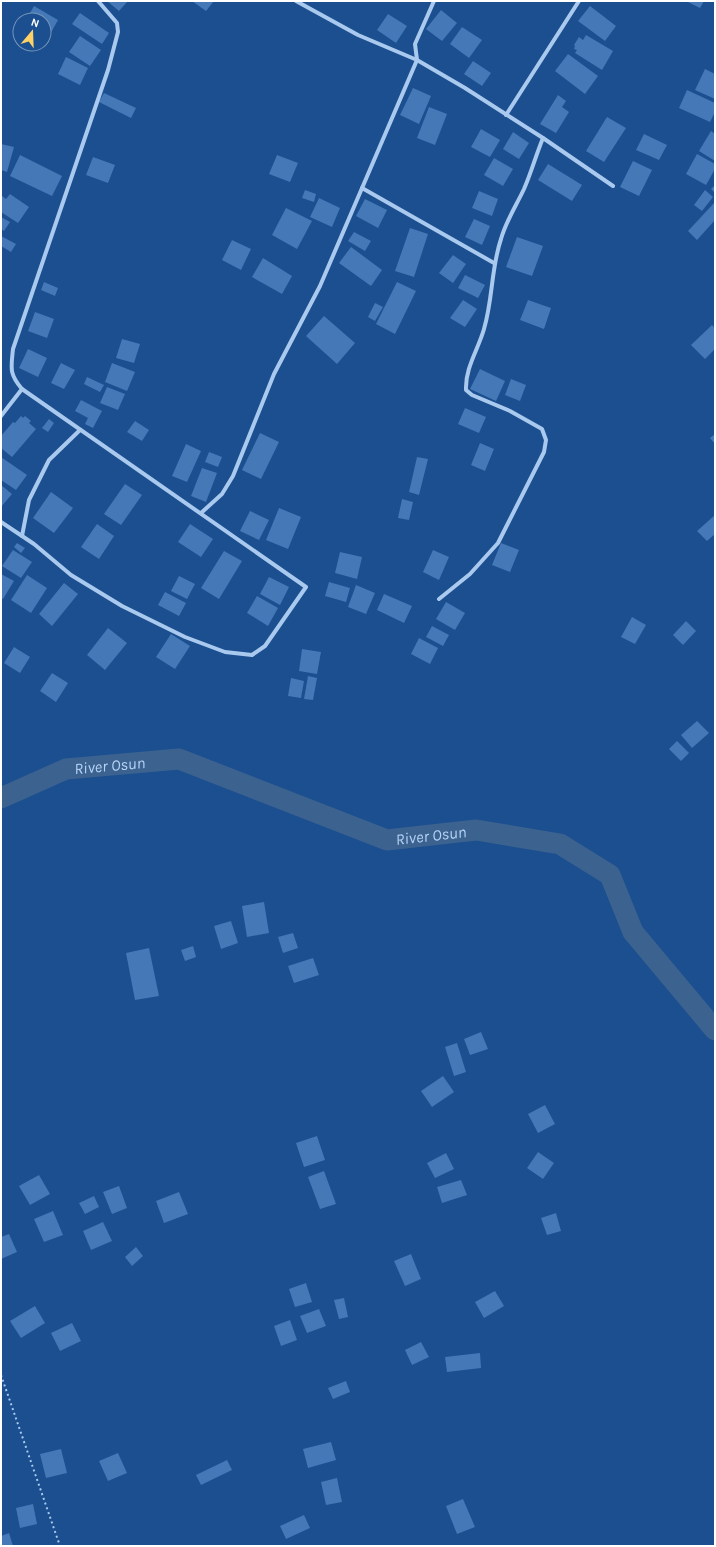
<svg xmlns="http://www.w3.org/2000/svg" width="716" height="1547" viewBox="0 0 716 1547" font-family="Karla,sans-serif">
<rect width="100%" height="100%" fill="#1b4f8f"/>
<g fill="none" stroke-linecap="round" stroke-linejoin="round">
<path stroke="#3c6290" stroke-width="21" id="s1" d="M1 798 66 769 179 759 387 840 476 830 560 844 610 875 633 932 715 1030"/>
</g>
<g fill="#4478b7">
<path d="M107 1H128L119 11Z"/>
<path d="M192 1H214L206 11Z"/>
<path d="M686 1H704L700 8Z"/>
<path d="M34 6 58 20 48 38 44 36V20H26Z"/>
<path d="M590 6 616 26 605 41 578 21Z"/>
<path d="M441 10 457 23 442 41 426 29Z"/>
<path d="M80 13 109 33 102 44 72 24Z"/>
<path d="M388 14 407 26 396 43 377 30Z"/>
<path d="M462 27 482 40 469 58 450 44Z"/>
<path d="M586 35 613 51 602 70 575 53 577 50 574 49 575 46 574 45 579 37 583 40Z"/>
<path d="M80 36 101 50 90 66 69 52Z"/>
<path d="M568 54 598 76 585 94 555 71Z"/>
<path d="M66 57 88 68 80 85 58 74Z"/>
<path d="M473 61 491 73 482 86 464 74Z"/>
<path d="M705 69 715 74V99L695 90Z"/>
<path d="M413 88 431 96 419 124 400 115Z"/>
<path d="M687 90 715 103V112L710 122 679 108Z"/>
<path d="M104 93 136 108 131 118 99 102Z"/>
<path d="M558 95 566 101 562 107 569 112 556 133 540 124Z"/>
<path d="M429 107 447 114 435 145 417 138Z"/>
<path d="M607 117 626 128 604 162 586 151Z"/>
<path d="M481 129 500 140 490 157 471 147Z"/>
<path d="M711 131 715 134V161L699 151Z"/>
<path d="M513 132 529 143 519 159 503 149Z"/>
<path d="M644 134 667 145 659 160 636 150Z"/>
<path d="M1 144 14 147 7 172 1 170Z"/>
<path d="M697 154 715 164V169L706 185 686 174Z"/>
<path d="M20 155 62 176 52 196 10 176Z"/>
<path d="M277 155 298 163 290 182 269 174Z"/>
<path d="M93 157 115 165 108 183 86 175Z"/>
<path d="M494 158 513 169 503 186 484 175Z"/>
<path d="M633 161 652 170 639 196 620 187Z"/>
<path d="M548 164 582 185 572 201 538 180Z"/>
<path d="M715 185V193L711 189Z"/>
<path d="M305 190 316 194 314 202 302 198Z"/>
<path d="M705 190 713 197 702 211 694 205Z"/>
<path d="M479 191 498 199 492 216 472 208Z"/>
<path d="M10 194 29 207 18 223 1 212V198L2 196 6 199Z"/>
<path d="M319 198 340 208 332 227 310 217Z"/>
<path d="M365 199 387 210 378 228 356 216Z"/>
<path d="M715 202V220L697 240 688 231Z"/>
<path d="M286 208 312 221 297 249 272 235Z"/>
<path d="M1 217 10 222 4 231 1 229Z"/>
<path d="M474 219 490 226 482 245 465 237Z"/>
<path d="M410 228 428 234 414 277 395 271Z"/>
<path d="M354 232 371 241 365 251 348 241Z"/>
<path d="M1 236 16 244 11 252 1 246Z"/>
<path d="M517 237 543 246 532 276 506 267Z"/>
<path d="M232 240 251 249 241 270 222 260Z"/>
<path d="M351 247 382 270 371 286 339 263Z"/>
<path d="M453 255 466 264 453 283 439 273Z"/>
<path d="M263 258 292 276 282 294 252 277Z"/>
<path d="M465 275 485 285 478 298 458 288Z"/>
<path d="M44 282 58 288 55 296 41 290Z"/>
<path d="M397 282 416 291 395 334 376 324Z"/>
<path d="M463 300 477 309 465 327 450 318Z"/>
<path d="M528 300 551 308 544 329 520 320Z"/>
<path d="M375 303 383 307 375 321 368 317Z"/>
<path d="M35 312 54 319 47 338 28 331Z"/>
<path d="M324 316 355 343 337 364 306 336Z"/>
<path d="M712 325 715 328V349L705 359 691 345Z"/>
<path d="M122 339 140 344 134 363 116 358Z"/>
<path d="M28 349 47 358 38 377 19 368Z"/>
<path d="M61 363 75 370 64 389 51 383Z"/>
<path d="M112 363 135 372 127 391 105 382Z"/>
<path d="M480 369 505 381 496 401 470 389Z"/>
<path d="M87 377 104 385 100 392 84 384Z"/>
<path d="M511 379 526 385 520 401 505 395Z"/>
<path d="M107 387 125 394 118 410 100 403Z"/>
<path d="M81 400 102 411 93 428 85 424 88 418 75 411Z"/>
<path d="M465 408 486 417 479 433 458 424Z"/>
<path d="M21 416 23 418 25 416 31 421 29 423 36 429 12 457 1 448V436L13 422 15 423Z"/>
<path d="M49 419 54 423 48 432 42 428Z"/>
<path d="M135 421 149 430 142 441 127 432Z"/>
<path d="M260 433 279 442 261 479 242 470Z"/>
<path d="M715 434V444L710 438Z"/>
<path d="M480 443 494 449 485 471 471 465Z"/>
<path d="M186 444 201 451 187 482 172 476Z"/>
<path d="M209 452 222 457 218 467 205 462Z"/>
<path d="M1 457 27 475 16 490 1 480Z"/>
<path d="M417 457 428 459 419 495 409 492Z"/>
<path d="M202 468 217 473 206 502 191 496Z"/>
<path d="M125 484 142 495 121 525 104 514Z"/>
<path d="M1 485 12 494 1 507Z"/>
<path d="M51 492 73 508 54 533 33 518Z"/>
<path d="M402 499 413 502 409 520 398 518Z"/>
<path d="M279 508 301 517 288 549 266 540Z"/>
<path d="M250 511 269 520 259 540 240 531Z"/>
<path d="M715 515V534L707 541 697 531Z"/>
<path d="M97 524 114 536 99 559 81 547Z"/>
<path d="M190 524 213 539 201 557 178 542Z"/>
<path d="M17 543 25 548 21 553 14 547Z"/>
<path d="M501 543 519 550 510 572 492 565Z"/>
<path d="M13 550 32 562 21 578 2 566Z"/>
<path d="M433 550 449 557 439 580 423 572Z"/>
<path d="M224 551 242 561 219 599 201 588Z"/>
<path d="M340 552 362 557 357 579 335 573Z"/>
<path d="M1 574 14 581 3 599 1 598Z"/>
<path d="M27 575 47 588 31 613 11 600Z"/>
<path d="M179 576 195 584 187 599 171 591Z"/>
<path d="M269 577 289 587 280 605 260 594Z"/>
<path d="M329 582 350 588 346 602 325 596Z"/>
<path d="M64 583 78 594 52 626 39 614Z"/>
<path d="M356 585 375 593 366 614 348 607Z"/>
<path d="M165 592 186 603 179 616 158 605Z"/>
<path d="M384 594 412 606 404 623 377 610Z"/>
<path d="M257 596 278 608 268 626 247 613Z"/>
<path d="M446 602 465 613 455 630 436 619Z"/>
<path d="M632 617 646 625 635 644 621 637Z"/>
<path d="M686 621 696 631 683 645 673 635Z"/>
<path d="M432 626 449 635 443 646 426 637Z"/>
<path d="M108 628 127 643 105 670 87 655Z"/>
<path d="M171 634 190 646 175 669 156 657Z"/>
<path d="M419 638 438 648 430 664 411 654Z"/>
<path d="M14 647 30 657 20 673 4 663Z"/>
<path d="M302 649 321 652 317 674 299 671Z"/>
<path d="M52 673 68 683 56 702 40 691Z"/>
<path d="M308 676 317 678 313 700 304 699Z"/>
<path d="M291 678 304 681 301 698 288 696Z"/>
<path d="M697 721 709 733 692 748 681 735Z"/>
<path d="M677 741 689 753 681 761 669 749Z"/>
<path d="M264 902 269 933 247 937 242 906Z"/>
<path d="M231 921 238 943 221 949 214 926Z"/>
<path d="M293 933 298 948 283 953 278 937Z"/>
<path d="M193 946 196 957 185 961 181 950Z"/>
<path d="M149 948 159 996 135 1000 126 953Z"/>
<path d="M313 958 319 975 294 983 288 966Z"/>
<path d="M481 1032 488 1049 470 1055 464 1039Z"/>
<path d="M457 1043 466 1072 454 1076 445 1047Z"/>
<path d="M443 1076 454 1092 432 1107 421 1091Z"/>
<path d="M545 1105 555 1124 538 1133 528 1114Z"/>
<path d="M317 1136 325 1160 304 1167 296 1143Z"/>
<path d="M538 1152 554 1163 543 1179 527 1168Z"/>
<path d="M446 1153 454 1169 435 1178 427 1163Z"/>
<path d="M324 1171 336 1204 320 1209 308 1177Z"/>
<path d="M39 1175 50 1194 30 1205 19 1186Z"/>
<path d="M461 1180 467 1195 442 1203 437 1187Z"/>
<path d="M119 1186 127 1208 112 1214 103 1192Z"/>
<path d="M179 1192 188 1214 164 1223 156 1201Z"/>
<path d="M94 1196 99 1207 85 1214 79 1203Z"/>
<path d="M53 1211 63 1235 44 1242 34 1219Z"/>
<path d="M556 1213 561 1231 547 1235 541 1218Z"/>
<path d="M103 1222 112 1241 91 1250 83 1231Z"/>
<path d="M9 1234 17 1252 1 1259V1237Z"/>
<path d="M136 1247 143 1256 132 1266 125 1257Z"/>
<path d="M411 1254 421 1279 405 1286 394 1261Z"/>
<path d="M306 1283 312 1302 295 1307 289 1289Z"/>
<path d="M495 1291 504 1306 484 1318 475 1302Z"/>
<path d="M344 1298 348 1317 339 1319 334 1300Z"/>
<path d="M35 1306 45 1323 21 1338 10 1321Z"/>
<path d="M319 1309 326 1326 307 1333 300 1316Z"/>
<path d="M290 1320 297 1340 281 1346 274 1326Z"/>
<path d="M72 1323 81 1341 60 1351 51 1333Z"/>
<path d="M421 1342 429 1357 412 1365 405 1350Z"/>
<path d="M480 1353 481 1368 447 1372 445 1357Z"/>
<path d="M346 1381 350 1392 333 1399 328 1388Z"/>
<path d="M331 1442 336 1460 308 1468 303 1449Z"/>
<path d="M61 1449 67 1473 46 1478 40 1454Z"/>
<path d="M118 1453 127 1473 108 1481 99 1461Z"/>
<path d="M227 1460 232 1470 201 1485 196 1475Z"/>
<path d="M337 1478 342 1502 326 1505 321 1482Z"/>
<path d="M463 1499 475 1527 457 1534 446 1506Z"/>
<path d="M33 1504 37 1524 20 1528 16 1508Z"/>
<path d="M304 1515 310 1528 286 1539 280 1526Z"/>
<path d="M9 1533 13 1546H1V1536Z"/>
</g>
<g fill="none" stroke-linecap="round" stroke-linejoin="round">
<path stroke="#a9c9ee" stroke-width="2" stroke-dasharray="2 3" stroke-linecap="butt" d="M1 1375 60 1546"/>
<g stroke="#a9c9ee" stroke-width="4">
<path d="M296 1 358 35 417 60 465 88 543 138 613 186"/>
<path d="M506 115 579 1"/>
<path d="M362 188 494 263"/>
<path d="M1 416 22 389"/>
<path d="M201 513 222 494 233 476 274 374 320 286 417 60 415 44 434 1"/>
<path d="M1 522 34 544 71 575 122 606 185 637 225 652 252 655 265 646 306 587 22 389C9 374 11 368 13 349L108 70 118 32 117 23 98 1"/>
<path d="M22 536 29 500 49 460 80 430"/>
<path d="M439 599 470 574 498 543 544 452 546 440 542 429 510 411 472 395 466 390C465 368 478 350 484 329 493 299 491 268 501 239 506 221 516 206 524 189 531 173 536 155 543 138"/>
</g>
</g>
<g text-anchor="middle" stroke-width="3.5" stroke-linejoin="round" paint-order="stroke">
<g font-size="16" font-style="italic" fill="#b5d3f5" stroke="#1b4f8f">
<text dy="6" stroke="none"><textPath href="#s1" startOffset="115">River Osun</textPath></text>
<text dy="6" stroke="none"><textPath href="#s1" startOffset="452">River Osun</textPath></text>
</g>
</g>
<rect width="716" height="1547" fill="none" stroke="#ffffff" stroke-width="4"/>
<g transform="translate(32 32) rotate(19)"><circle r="19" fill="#1b4f8f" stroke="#7695bc"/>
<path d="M0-3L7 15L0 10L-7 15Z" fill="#ffd166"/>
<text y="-6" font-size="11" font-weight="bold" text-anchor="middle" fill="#ffffff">N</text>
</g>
</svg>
